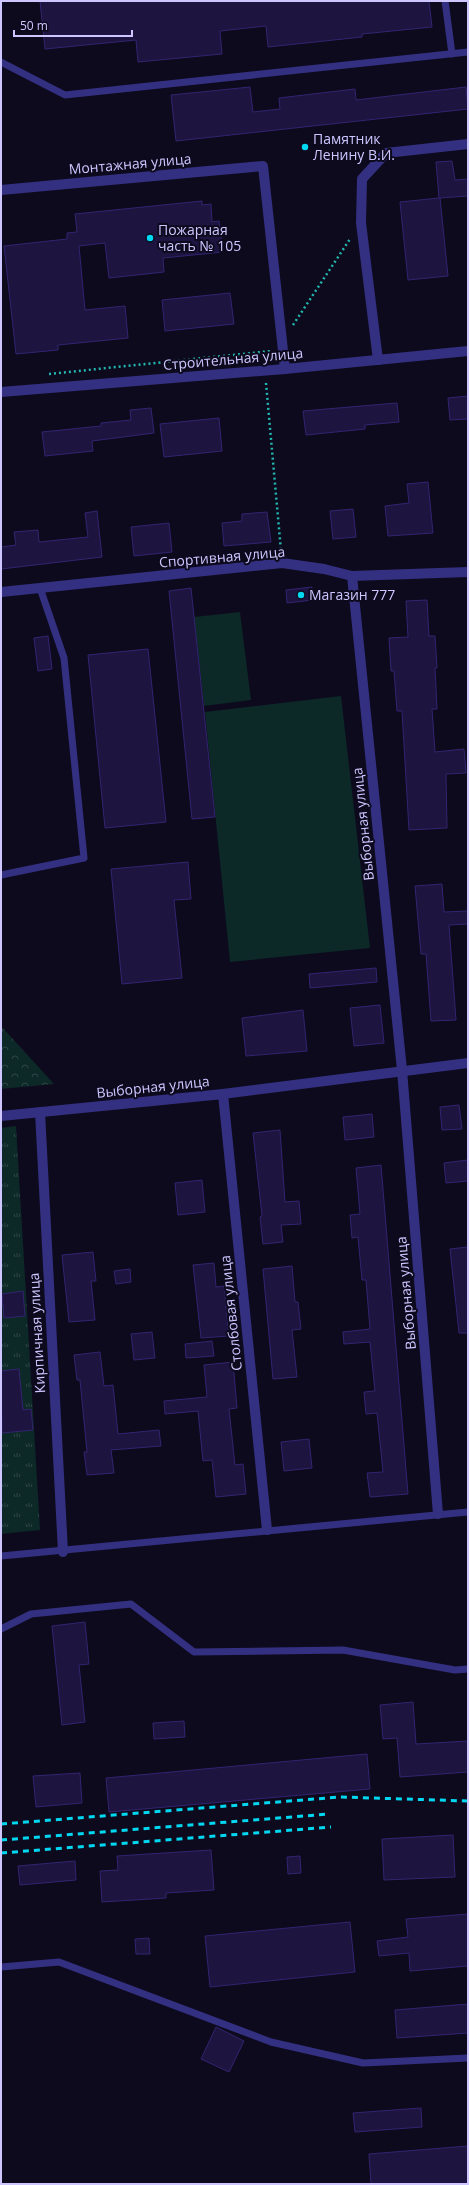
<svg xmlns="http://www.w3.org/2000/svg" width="469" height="2185" viewBox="0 0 469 2185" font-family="'Open Sans',sans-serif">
<defs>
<pattern id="grass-tufts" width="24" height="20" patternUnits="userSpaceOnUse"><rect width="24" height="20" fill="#0c2827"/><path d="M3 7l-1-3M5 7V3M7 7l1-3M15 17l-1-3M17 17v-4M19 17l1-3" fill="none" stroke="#2e4647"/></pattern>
<pattern id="forest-crowns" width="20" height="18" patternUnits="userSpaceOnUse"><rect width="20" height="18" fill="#0c2827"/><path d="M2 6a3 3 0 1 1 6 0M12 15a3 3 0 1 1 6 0" fill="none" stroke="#2e4647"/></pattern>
</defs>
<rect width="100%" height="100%" fill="#0d0a1e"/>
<path fill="url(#grass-tufts)" d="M16 1126 40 1530 1 1534V1128Z"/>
<path fill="url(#forest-crowns)" d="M1 1026 54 1084 1 1089Z"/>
<g fill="#0c2827">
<path d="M240 612 251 700 204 706 194 617Z"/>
<path d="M341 696 370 948 230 962 205 712Z"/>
</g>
<g fill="#1d1440" stroke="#33246f">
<path d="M40 1H429L432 27 362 34V37L268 47 266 26 220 31 222 54 138 62 136 40 45 49Z"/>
<path d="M250 87 253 112 280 109 279 98 355 89 356 100 466 87 468 109 176 141 171 95Z"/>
<path d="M452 161 455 180 468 179V196L440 198 448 276 408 280 400 202 439 198 436 162Z"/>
<path d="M202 201V205L211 204 212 222 219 221 223 252 163 258 164 272 109 278 105 243 79 246 85 310 125 306 128 338 58 345V350L16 354 4 246 67 239V233L77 232 75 214Z"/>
<path d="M230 293 234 324 165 331 162 300Z"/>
<path d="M468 396V419L450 420 448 398Z"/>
<path d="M397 403 399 422 365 425V429L306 435 303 411Z"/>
<path d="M151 408 154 433 92 441 93 451 45 456 42 432 101 426V423L131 420 130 410Z"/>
<path d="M219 418 222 451 164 457 160 424Z"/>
<path d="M428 482 433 533 388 536 385 506 409 503 407 484Z"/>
<path d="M353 509 356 537 333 539 330 511Z"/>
<path d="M97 511 102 557 1 569V547L16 545 14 532 38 530 39 542 88 537 85 513Z"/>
<path d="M267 512 271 542 224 546 222 523 242 521V514Z"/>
<path d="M169 523 172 552 134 556 131 527Z"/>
<path d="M312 587 313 600 287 603 286 590Z"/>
<path d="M191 588 215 817 192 819 169 591Z"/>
<path d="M427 600 429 636H435L437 668H435L437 709H432L435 752 464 749 466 773 446 774 447 828 409 830 402 711H397L394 671H391L389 638 408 637 406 601Z"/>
<path d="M48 636 52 669 38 671 34 638Z"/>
<path d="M148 649 166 822 105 828 88 655Z"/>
<path d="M188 862 191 899 174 900 182 978 122 984 111 869Z"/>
<path d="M442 884 444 912 468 911V924L449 925 456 1020 431 1021 426 954H421L415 886Z"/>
<path d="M376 968 377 982 310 988 309 974Z"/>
<path d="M380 1005 384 1043 354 1046 350 1008Z"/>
<path d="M303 1010 307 1051 246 1056 242 1018Z"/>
<path d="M459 1105 462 1129 442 1130 440 1107Z"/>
<path d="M372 1114 374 1137 345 1140 343 1117Z"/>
<path d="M280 1130 285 1202 299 1201 301 1224 281 1225 283 1242 263 1244 260 1217 262 1216 253 1133Z"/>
<path d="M468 1160V1181L446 1183 444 1163Z"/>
<path d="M381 1165 408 1494 370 1497 367 1473 383 1472 377 1413 366 1414 364 1392 375 1391 370 1342 344 1344 343 1332 370 1329 366 1280H362L358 1237 352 1238 350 1215 360 1214 356 1168Z"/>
<path d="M202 1180 205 1212 178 1215 175 1183Z"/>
<path d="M468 1247V1333H459L450 1249Z"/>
<path d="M93 1252 96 1281H91L95 1320 69 1322 62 1255Z"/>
<path d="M214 1263 216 1287 224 1286 229 1336 201 1338 193 1265Z"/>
<path d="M292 1266 295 1302H298L301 1329 292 1330 297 1377 273 1379 263 1269Z"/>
<path d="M130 1269 131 1282 116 1284 114 1271Z"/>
<path d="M23 1291 25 1316 4 1318 2 1294Z"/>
<path d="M152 1332 155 1358 134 1360 131 1334Z"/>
<path d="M212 1341 214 1356 186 1358 185 1344Z"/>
<path d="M100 1352 104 1386 113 1385 118 1434 159 1430 161 1446 111 1450 114 1473 87 1475 84 1452H87L80 1380H77L74 1355Z"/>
<path d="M233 1362 237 1408 229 1409 235 1465 243 1464 246 1494 216 1497 212 1460 203 1461 198 1411 165 1414 164 1401 207 1397 204 1365Z"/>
<path d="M19 1369 23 1410 31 1409 33 1430 2 1433 1 1371Z"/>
<path d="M309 1439 312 1468 284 1471 281 1442Z"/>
<path d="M85 1622 89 1664 79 1665 85 1722 62 1725 52 1626Z"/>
<path d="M413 1702 416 1744 468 1741V1772L400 1777 397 1738 383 1739 380 1705Z"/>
<path d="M184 1721 185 1737 154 1739 153 1723Z"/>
<path d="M367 1754 370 1789 109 1812 106 1778Z"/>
<path d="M80 1773 82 1803 36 1807 33 1776Z"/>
<path d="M453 1835 455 1877 384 1880 382 1839Z"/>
<path d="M211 1850 214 1890 166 1893V1898L102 1902 100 1871 118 1870 117 1856Z"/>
<path d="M300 1856 301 1873 288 1874 287 1857Z"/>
<path d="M75 1861 76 1880 20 1885 18 1866Z"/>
<path d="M468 1914V1966L410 1971 409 1953 379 1956 377 1941 408 1937 406 1919Z"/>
<path d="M350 1922 355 1972 210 1987 205 1936Z"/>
<path d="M149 1938 150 1954H136L135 1939Z"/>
<path d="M468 2004V2033L397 2038 395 2010Z"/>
<path d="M216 2027 244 2041 229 2072 201 2059Z"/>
<path d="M421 2108 422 2127 355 2132 353 2113Z"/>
<path d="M468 2146V2184H371L369 2154Z"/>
</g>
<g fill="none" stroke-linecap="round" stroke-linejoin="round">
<g stroke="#22b8b0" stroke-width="2.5" stroke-dasharray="2 3" stroke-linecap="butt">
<path d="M293 325 350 239"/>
<path d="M49 374 271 351"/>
<path d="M266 383 281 551"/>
</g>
<g stroke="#343081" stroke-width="7">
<path d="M445 1 452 54"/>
<path d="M1 62 65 95 468 52"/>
<path d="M1 875 84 858 64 658 40 588"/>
<path d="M1 1556 468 1512"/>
<path d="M1 1629 31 1614 131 1604 194 1652 343 1650 455 1670 468 1669"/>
<path d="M1 1967 59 1962 271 2042 363 2063 468 2058"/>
</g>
<g stroke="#343081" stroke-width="10">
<path d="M1 190 263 166 285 369"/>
<path d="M378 360 361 223 362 179 386 153 468 144"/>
<path d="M352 576 402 1070 438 1514"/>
<path d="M1 592 282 563 324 569 352 576 468 572"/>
<path d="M223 1094 267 1530"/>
<path d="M40 1112 63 1552"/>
<path d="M1 1116 223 1094 468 1063"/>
</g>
<path stroke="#343081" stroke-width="10" d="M1 392 285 369 468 351"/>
<g stroke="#00d8f1" stroke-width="3" stroke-dasharray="6 5" stroke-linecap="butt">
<path d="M1 1824 340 1797 468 1801"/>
<path d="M1 1840 329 1814"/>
<path d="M1 1853 331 1827"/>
</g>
</g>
<g fill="#00d8f1" stroke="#0d0a1e" stroke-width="1.5">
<circle cx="305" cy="147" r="4"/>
<circle cx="150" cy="238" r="4"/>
<circle cx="301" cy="595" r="4"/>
</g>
<g text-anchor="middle" stroke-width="4" stroke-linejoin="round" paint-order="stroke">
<g font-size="14" fill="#cdc6ff" stroke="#0d0a1e" text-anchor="start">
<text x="313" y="144">Памятник<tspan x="313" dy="16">Ленину В.И.</tspan></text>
<text x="158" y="235">Пожарная<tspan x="158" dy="16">часть № 105</tspan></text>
<text x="309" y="600">Магазин 777</text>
</g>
<g font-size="14" fill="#cdc6ff" stroke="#0d0a1e">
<text transform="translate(130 164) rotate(-5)" y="5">Монтажная улица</text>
<text transform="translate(233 359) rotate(-5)" y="5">Строительная улица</text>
<text transform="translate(222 557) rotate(-5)" y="5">Спортивная улица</text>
<text transform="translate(363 824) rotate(-96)" y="5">Выборная улица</text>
<text transform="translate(153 1087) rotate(-6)" y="5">Выборная улица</text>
<text transform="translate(406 1293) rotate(-95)" y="5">Выборная улица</text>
<text transform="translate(231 1313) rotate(-96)" y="5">Столбовая улица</text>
<text transform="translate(37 1333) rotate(-93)" y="5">Кирпичная улица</text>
</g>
</g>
<rect width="469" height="2185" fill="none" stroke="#cdc6ff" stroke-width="4"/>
<path d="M14 30v6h118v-6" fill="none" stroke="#cdc6ff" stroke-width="2"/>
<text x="20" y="30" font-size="12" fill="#cdc6ff" stroke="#0d0a1e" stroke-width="3" paint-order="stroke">50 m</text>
</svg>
